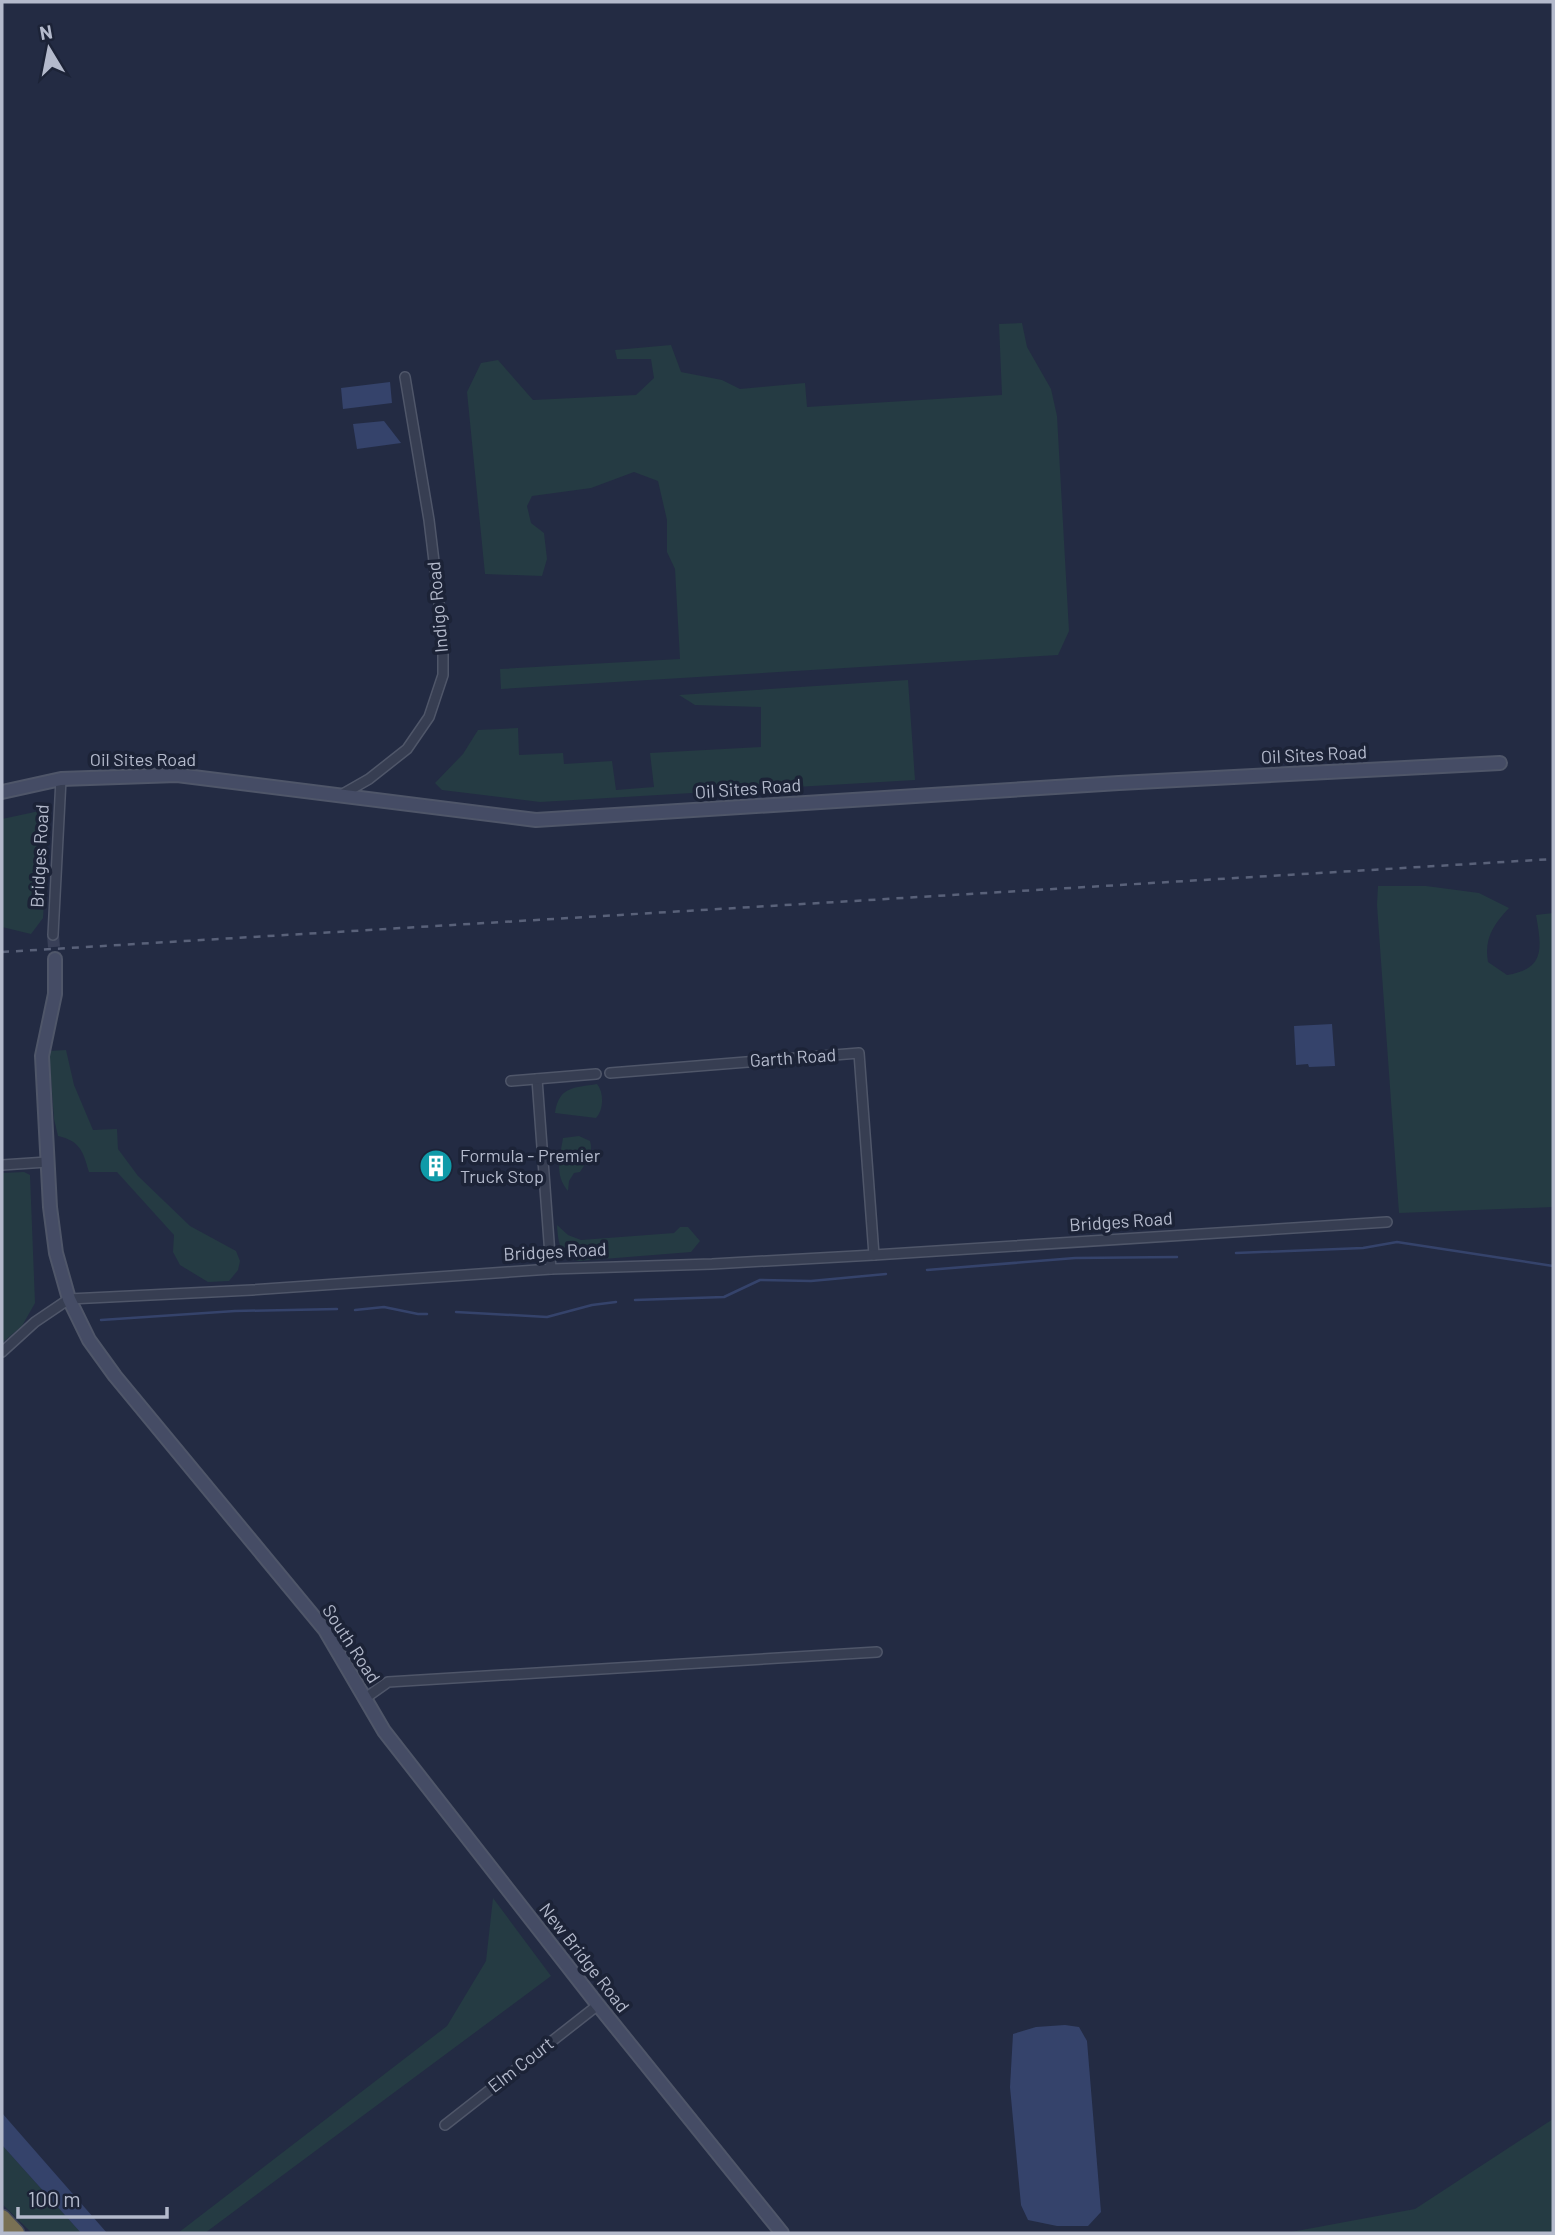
<svg xmlns="http://www.w3.org/2000/svg" width="1555" height="2235" viewBox="0 0 1555 2235" font-family="Barlow,sans-serif">
<rect width="100%" height="100%" fill="#232b43"/>
<g fill="#253b43">
<path d="M1022 323 1027 347 1051 389 1057 416 1069 631 1058 655 501 689 500 669 680 659 675 569 667 552V520L658 481 634 472 591 488 532 496 527 506 531 523 544 533 547 559 542 576 485 574 467 392 481 363 498 360 533 400 636 395 654 378 651 359H617L615 350 671 345 681 372 722 380 740 389 805 383 807 407 1002 395 999 324Z"/>
<path d="M908 680 915 780 540 802 442 790 435 783 463 754 478 730 518 728 519 755 563 753 564 764 612 761 616 790 654 787 650 753 761 747V707L695 705 679 695Z"/>
<path d="M44 810 48 834 43 918 31 934 2 927V819Z"/>
<path d="M1378 886H1426L1479 893 1509 908C1493 925 1484 939 1488 962L1507 975C1545 969 1542 949 1536 915L1553 913V1207L1399 1213 1377 905Z"/>
<path d="M66 1050 74 1085 93 1130 117 1129 118 1149 138 1176 190 1226 236 1251 240 1261 238 1270 229 1281 208 1282 180 1265 173 1252 174 1235 117 1172H89C83 1151 80 1141 58 1136L54 1119 49 1051Z"/>
<path d="M597 1084C604 1092 604 1110 596 1118L555 1113C559 1086 574 1088 597 1084Z"/>
<path d="M579 1136 590 1141C594 1153 586 1162 580 1172L574 1173 569 1181 568 1191C554 1174 560 1157 563 1138Z"/>
<path d="M24 1172 30 1175 35 1303 22 1326 2 1343V1173Z"/>
<path d="M557 1225 568 1235 581 1240 674 1233 680 1227H688L700 1241 691 1252 578 1261C560 1257 558 1242 557 1225Z"/>
<path d="M493 1898 551 1976 205 2233H178L447 2026 486 1961Z"/>
<path d="M1553 2119V2233H1286L1415 2209Z"/>
<path d="M2 2145 81 2233H32L2 2204Z"/>
</g>
<g fill="#35436b">
<path d="M390 382 392 403 343 409 341 388Z"/>
<path d="M384 421 401 443 357 449 353 424Z"/>
<path d="M1332 1024 1335 1066 1309 1067 1308 1064 1296 1065 1294 1026Z"/>
<path d="M1065 2025 1079 2027 1087 2041 1101 2212 1088 2226H1057L1028 2220 1021 2205 1010 2087 1013 2034 1036 2027Z"/>
<path d="M2 2113 107 2233H81L2 2145Z"/>
</g>
<g fill="none" stroke-linecap="round" stroke-linejoin="round">
<g stroke="#35436b" stroke-width="2.5">
<path d="M1236 1253 1363 1248 1397 1242 1553 1266"/>
<path d="M927 1270 1075 1258 1177 1257"/>
<path d="M635 1300 724 1297 760 1280 811 1281 886 1274"/>
<path d="M355 1310 384 1307 418 1314H427"/>
<path d="M456 1312 547 1317 592 1305 616 1302"/>
<path d="M101 1320 235 1311 337 1309"/>
</g>
<path stroke="#394058" stroke-width="12" stroke-dasharray="12 6" stroke-linecap="butt" d="M53 935 55 959"/>
<defs>
<g id="street">
<path d="M341 795 369 779 407 749 429 717 443 675V636L429 520 405 377"/>
<path d="M53 935 61 779"/>
<path d="M610 1073 859 1053 874 1255"/>
<path d="M537 1079 551 1269"/>
<path d="M511 1081 596 1074"/>
<path d="M2 1165 47 1162"/>
<path d="M2 1352 35 1322 69 1299 252 1290 551 1269 712 1264 874 1255 1387 1222"/>
<path d="M364 1699 388 1682 877 1652"/>
<path d="M445 2125 598 2005"/>
</g>
<g id="secondary">
<path d="M2 792 61 779 177 775 536 820 1119 783 1500 763"/>
<path d="M55 959V994L42 1056 50 1207 56 1253 69 1299 89 1340 115 1376 325 1630 384 1731 598 2005 782 2233"/>
</g>
<path id="highway" d="M2 2218 16 2233"/>
</defs>
<use href="#street" stroke="#4f5669" stroke-width="12"/>
<use href="#secondary" stroke="#4f5669" stroke-width="16"/>
<use href="#highway" stroke="#3f4659" stroke-width="19"/>
<use href="#street" stroke="#373e52" stroke-width="9"/>
<use href="#secondary" stroke="#454c65" stroke-width="12"/>
<use href="#highway" stroke="#797054" stroke-width="16"/>
<path stroke="#596179" stroke-width="2.5" stroke-dasharray="7 7" stroke-linecap="butt" d="M2 952 1553 859"/>
</g>
<defs>
<symbol id="building-disc" viewBox="-11 -11 22 22"><circle r="9.5" fill="#0f9aa8" stroke="#1c2337"/><path d="M-4-6H4V6H1V3H-1V6H-4ZM-2.5-4.3h1.7v1.8h-1.7ZM.8-4.3h1.7v1.8H.8ZM-2.5-1h1.7V.8h-1.7ZM.8-1h1.7V.8H.8Z" fill="#fff"/></symbol>
</defs>
<g fill-rule="evenodd">
<use href="#building-disc" x="417" y="1147" width="38" height="38"/>
</g>
<g text-anchor="middle" stroke-width="7" stroke-linejoin="round" paint-order="stroke">
<g font-size="18" fill="#b4bacc" stroke="#1c2337">
<text transform="translate(438 607) rotate(-95)" y="6">Indigo Road</text>
<text transform="translate(1314 755) rotate(-3)" y="6">Oil Sites Road</text>
<text x="143" y="766">Oil Sites Road</text>
<text transform="translate(748 789) rotate(-4)" y="6">Oil Sites Road</text>
<text transform="translate(40 856) rotate(-87)" y="6">Bridges Road</text>
<text transform="translate(793 1058) rotate(-4)" y="6">Garth Road</text>
<text transform="translate(1121 1222) rotate(-4)" y="6">Bridges Road</text>
<text transform="translate(555 1252) rotate(-3)" y="6">Bridges Road</text>
<text transform="translate(351 1644) rotate(57)" y="6">South Road</text>
<text transform="translate(584 1958) rotate(52)" y="6">New Bridge Road</text>
<text transform="translate(521 2065) rotate(-38)" y="6">Elm Court</text>
</g>
<g font-size="18" fill="#b4bacc" stroke="#1c2337" text-anchor="start">
<text x="460" y="1162">Formula - Premier<tspan x="460" dy="21">Truck Stop</tspan></text>
</g>
</g>
<rect width="1555" height="2235" fill="none" stroke="#b4bacc" stroke-width="7"/>
<g transform="translate(49 49) rotate(350)" stroke="#1c2337" stroke-width="5" paint-order="stroke">
<path d="M0-5L12 26L0 18L-12 26Z" fill="#b4bacc"/>
<text y="-10" font-size="19" font-weight="bold" text-anchor="middle" fill="#b4bacc">N</text>
</g>
<path d="M18 2207v10h149v-10" fill="none" stroke="#b4bacc" stroke-width="3.5"/>
<text x="28" y="2207" font-size="21" fill="#b4bacc" stroke="#1c2337" stroke-width="5" paint-order="stroke">100 m</text>
</svg>
